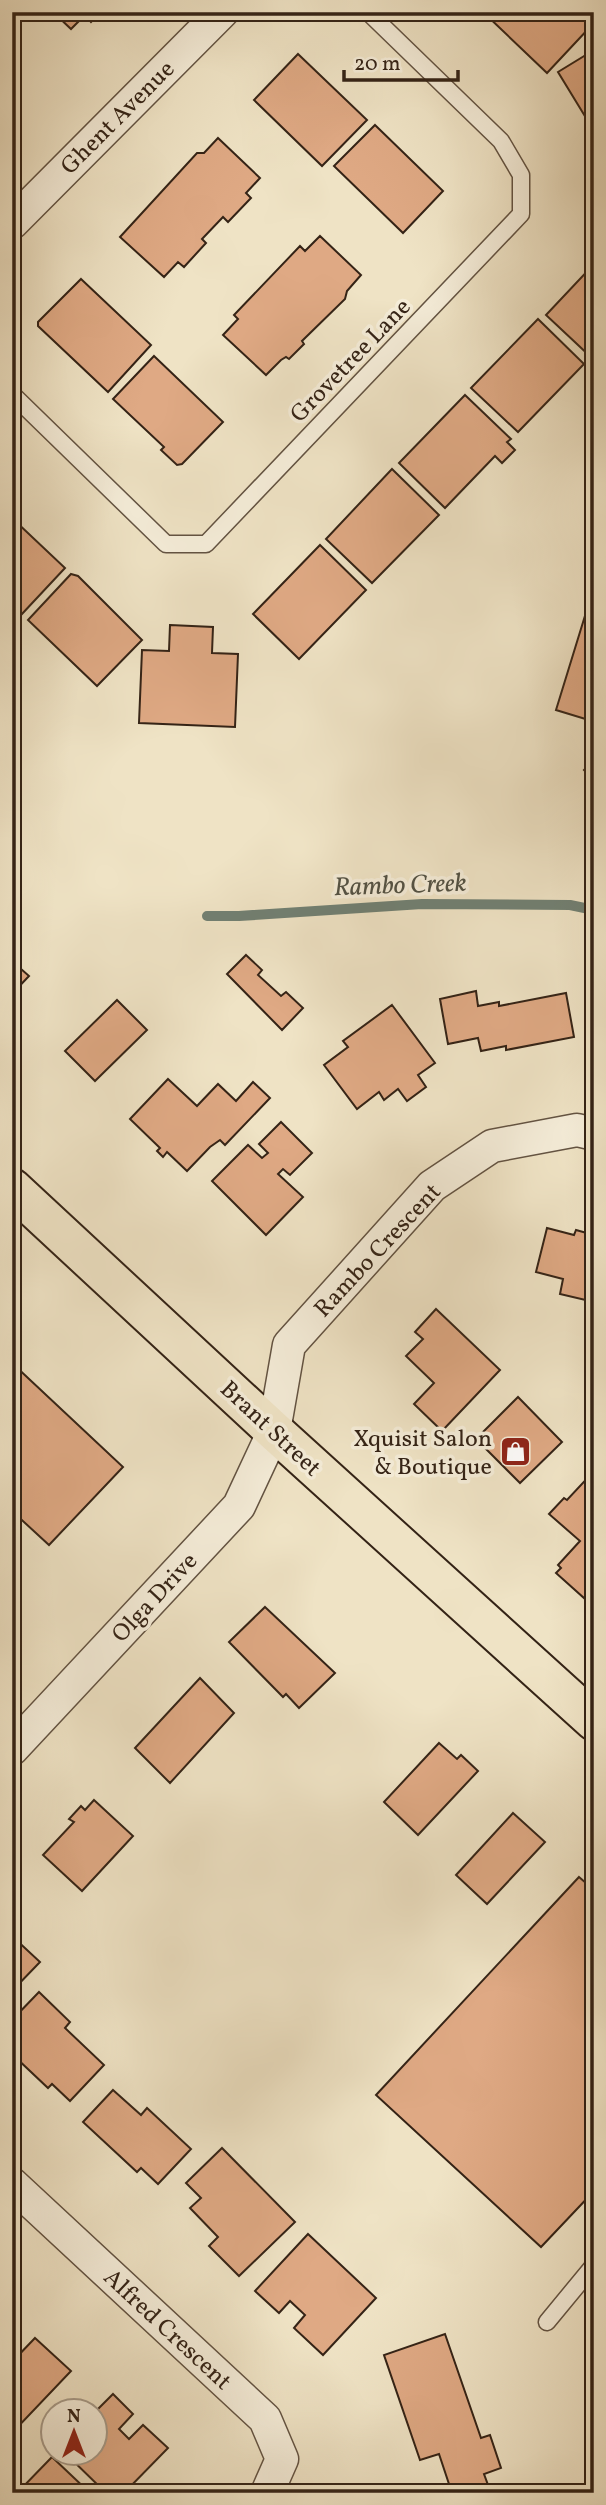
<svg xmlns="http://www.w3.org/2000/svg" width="606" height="2505" viewBox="0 0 606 2505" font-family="Vollkorn,serif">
<rect width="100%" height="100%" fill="#efe3c5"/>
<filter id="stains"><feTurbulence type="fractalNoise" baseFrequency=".00286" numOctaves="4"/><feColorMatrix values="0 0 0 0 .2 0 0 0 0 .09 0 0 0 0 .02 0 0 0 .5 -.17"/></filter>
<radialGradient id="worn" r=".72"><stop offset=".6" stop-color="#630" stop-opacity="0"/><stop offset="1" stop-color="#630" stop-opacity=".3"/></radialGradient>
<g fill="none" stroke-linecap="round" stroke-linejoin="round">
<path stroke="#718073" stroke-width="10" d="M207 916H239L422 904 570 905 594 910"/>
</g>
<g fill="#dfa984" stroke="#342316" stroke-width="2">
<path d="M53 12H101L91 22 85 15 71 29Z"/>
<path d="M483 12H576L591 26 547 73Z"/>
<path d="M594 50V131L558 72Z"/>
<path d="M298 54 367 120 322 166 254 100Z"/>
<path d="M375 125 443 191 403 233 334 166Z"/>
<path d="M218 138 260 178 246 193 251 198 228 222 223 217 202 239 206 243 184 267 178 262 164 277 120 237 197 153H204Z"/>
<path d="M320 236 361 275 347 291 345 299 302 341 304 344 289 359 286 357 281 360 266 375 223 335 238 319 234 315 300 246 305 251Z"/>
<path d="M594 264V358L593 359 546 315Z"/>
<path d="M81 279 151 345 108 392 38 326V322Z"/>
<path d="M538 319 584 364 518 432 471 388Z"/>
<path d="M154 356 223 422 182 464 177 465 161 450 164 447 113 399Z"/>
<path d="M465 395 511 439 507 442 515 450 502 463 495 456 445 508 399 463Z"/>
<path d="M392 469 439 515 372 583 326 539Z"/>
<path d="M12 518 65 568 21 615 12 607Z"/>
<path d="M320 545 366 590 299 659 253 614Z"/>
<path d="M71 574 78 576 142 640 97 686 28 620Z"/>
<path d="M588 606 594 608V713L592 721 556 710Z"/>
<path d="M170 625 213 627 212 653 238 654 235 727 139 723 142 650 169 651Z"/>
<path d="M594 760V780L584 770Z"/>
<path d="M246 955 262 970 258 975 281 996 286 992 303 1008 282 1030 227 974Z"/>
<path d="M12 961 29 976 12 994Z"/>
<path d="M476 991 478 1006 499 1002V1006L566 993 574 1037 506 1050V1046L481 1051 478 1038 448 1044 440 999Z"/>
<path d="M117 1000 147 1030 95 1081 65 1051Z"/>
<path d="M392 1005 435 1063 418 1075 426 1087 407 1101 398 1089 384 1100 379 1092 357 1109 324 1065 348 1047 343 1041Z"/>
<path d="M168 1079 197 1106 218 1084 236 1101 253 1082 270 1098 225 1145 220 1140 210 1147 187 1171 167 1152 163 1157 157 1151 160 1148 130 1119Z"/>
<path d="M281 1122 312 1153 290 1175 283 1169 278 1174 303 1197 266 1235 212 1181 248 1145 262 1158 268 1153 259 1144Z"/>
<path d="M547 1228 574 1235 576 1230 594 1235V1302L560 1294 563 1279 536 1272Z"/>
<path d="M436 1309 500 1370 442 1431 414 1404 434 1383 406 1356 423 1339 415 1332Z"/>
<path d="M12 1363 123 1467 49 1545 12 1511Z"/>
<path d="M518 1397 562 1442 520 1483 476 1439Z"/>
<path d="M594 1471V1587L584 1598 556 1573 561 1568 558 1565 580 1541 549 1514 564 1498 567 1500Z"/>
<path d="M265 1607 335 1673 299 1708 286 1694 283 1697 229 1642Z"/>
<path d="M200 1678 234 1713 170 1783 135 1748Z"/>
<path d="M439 1743 457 1759 461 1755 478 1771 418 1835 384 1802Z"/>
<path d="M94 1800 133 1836 82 1891 43 1855 74 1822 69 1819 81 1806 85 1810Z"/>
<path d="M513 1813 545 1842 487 1904 456 1875Z"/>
<path d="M579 1877 594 1890V2191L541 2247 376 2095Z"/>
<path d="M12 1936 40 1962 12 1991Z"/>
<path d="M39 1992 70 2022 65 2028 104 2065 70 2101 52 2084 48 2088 12 2054V2020Z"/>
<path d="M113 2090 141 2115 147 2108 191 2149 158 2184 141 2168 137 2172 83 2122Z"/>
<path d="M222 2148 295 2222 239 2276 209 2246 218 2237 190 2208 201 2198 186 2183Z"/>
<path d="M308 2234 376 2298 323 2355 294 2328 305 2315 290 2301 279 2313 255 2291Z"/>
<path d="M445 2334 481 2438 490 2435 501 2468 484 2474 491 2493H452L439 2454 420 2460 384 2355Z"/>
<path d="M35 2338 71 2371 12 2433V2362Z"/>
<path d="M113 2394 133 2414 119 2429 129 2439 143 2425 168 2448 124 2493H106L64 2452H94V2413Z"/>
<path d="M52 2457 90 2493H17Z"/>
</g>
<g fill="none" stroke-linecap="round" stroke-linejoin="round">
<defs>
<g id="service">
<path d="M12 394 166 544H206L521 214V175L501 141 368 12"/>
<path d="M547 2322 594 2265"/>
</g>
<g id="minor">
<path d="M12 223 222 12"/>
<path d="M12 1749 239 1506 274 1431 289 1345 432 1186 492 1146 577 1130 594 1134"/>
<path d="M12 2184 265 2419 282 2459 267 2493"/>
</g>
<path id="primary" d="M12 1188 274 1431 594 1721"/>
</defs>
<use href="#service" stroke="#635342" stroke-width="19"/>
<use href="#minor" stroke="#635342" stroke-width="35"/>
<use href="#primary" stroke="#342316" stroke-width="42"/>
<use href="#service" stroke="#f5edd9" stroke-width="16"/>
<use href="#minor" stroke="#f5edd9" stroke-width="32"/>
<use href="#primary" stroke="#efe3c5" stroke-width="38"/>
</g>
<defs>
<symbol id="shop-square" viewBox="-11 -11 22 22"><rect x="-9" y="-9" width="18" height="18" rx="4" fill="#8f2418" stroke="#f5edd9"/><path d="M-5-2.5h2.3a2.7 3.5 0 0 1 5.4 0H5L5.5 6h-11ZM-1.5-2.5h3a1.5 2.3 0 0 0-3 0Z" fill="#fff"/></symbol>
</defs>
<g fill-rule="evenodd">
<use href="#shop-square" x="498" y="1434" width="35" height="35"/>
</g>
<g text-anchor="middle" stroke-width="7" stroke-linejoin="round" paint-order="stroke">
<g font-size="24" fill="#342316" stroke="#f5edd9">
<text transform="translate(117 117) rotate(-45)" y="8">Ghent Avenue</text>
<text transform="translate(350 360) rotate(-46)" y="8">Grovetree Lane</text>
<text transform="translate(377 1250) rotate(-47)" y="8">Rambo Crescent</text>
<text transform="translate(271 1428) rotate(43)" y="8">Brant Street</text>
<text transform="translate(154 1597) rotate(-47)" y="8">Olga Drive</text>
<text transform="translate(168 2329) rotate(43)" y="8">Alfred Crescent</text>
</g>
<g font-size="24" fill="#342316" stroke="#f5edd9" text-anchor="end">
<text x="492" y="1446">Xquisit Salon<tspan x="492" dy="28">&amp; Boutique</tspan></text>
</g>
<g font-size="26" font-style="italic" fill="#535244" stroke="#f5edd9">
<text transform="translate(400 884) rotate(-2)" y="9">Rambo Creek</text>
</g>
</g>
<rect width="606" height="2505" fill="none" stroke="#efe3c5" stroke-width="42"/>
<rect x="14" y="14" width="578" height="2477" fill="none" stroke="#342316" stroke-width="3.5"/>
<rect x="21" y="21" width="564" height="2463" fill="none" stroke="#342316" stroke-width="2"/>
<g transform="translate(74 2432)"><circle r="33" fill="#f5edd9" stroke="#a89c8b" stroke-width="2"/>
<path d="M0-5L12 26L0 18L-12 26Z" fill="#8f2418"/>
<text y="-10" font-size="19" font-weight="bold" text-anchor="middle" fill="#342316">N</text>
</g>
<path d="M344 70v10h114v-10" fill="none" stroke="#342316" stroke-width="3.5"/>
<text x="354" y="70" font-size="21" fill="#342316" stroke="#f5edd9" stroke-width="5" paint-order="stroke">20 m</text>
<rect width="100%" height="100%" filter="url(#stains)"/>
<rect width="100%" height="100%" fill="url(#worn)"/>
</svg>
